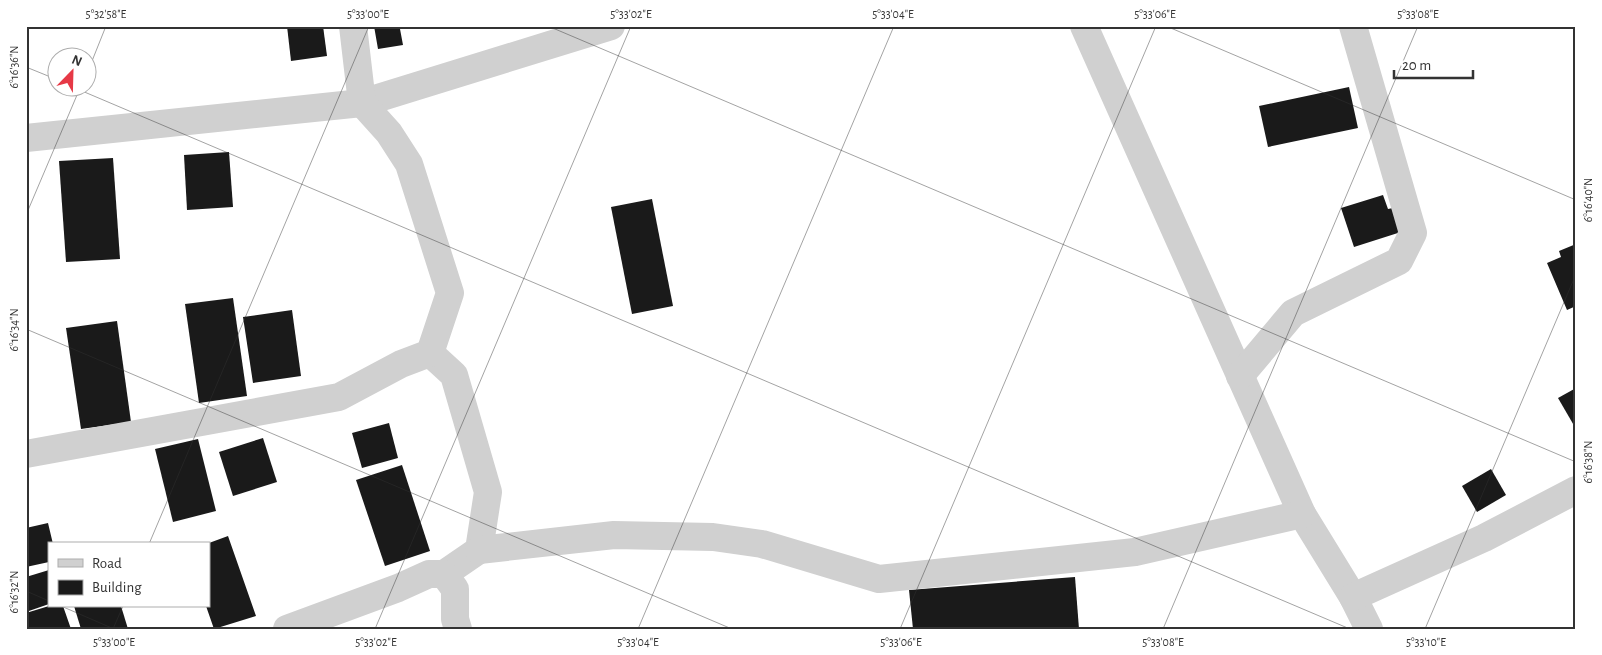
<svg xmlns="http://www.w3.org/2000/svg" width="1602" height="655" viewBox="0 0 1602 655" font-family="'Alegreya Sans',sans-serif">
<rect width="100%" height="100%" fill="#fff"/>
<g fill="#1a1a1a">
<path d="M287 26H323L327 56 291 61Z"/>
<path d="M374 26H408L400 29 403 45 378 49Z"/>
<path d="M1349 87 1358 128 1268 147 1259 106Z"/>
<path d="M229 152 233 207 187 210 184 155Z"/>
<path d="M113 158 120 259 66 262 59 161Z"/>
<path d="M1383 195 1388 209 1393 208 1401 232 1354 247 1341 208Z"/>
<path d="M652 199 673 306 632 314 611 207Z"/>
<path d="M1576 244V306L1567 310 1547 263 1561 257 1559 251Z"/>
<path d="M233 298 247 396 199 403 185 304Z"/>
<path d="M292 310 301 376 253 383 243 317Z"/>
<path d="M117 321 131 422 81 429 66 328Z"/>
<path d="M1576 388V429L1558 398Z"/>
<path d="M389 423 398 458 362 468 352 433Z"/>
<path d="M263 438 277 482 233 496 219 452Z"/>
<path d="M198 439 216 511 173 522 155 449Z"/>
<path d="M402 465 430 551 385 566 356 480Z"/>
<path d="M1491 469 1506 495 1477 512 1462 486Z"/>
<path d="M48 523 53 544H49V562L26 567V528Z"/>
<path d="M228 536 256 616 214 629 206 606H209V543Z"/>
<path d="M49 570V604L26 612V577Z"/>
<path d="M1075 577 1079 629H913L909 590Z"/>
<path d="M49 606H63L71 629H26V613Z"/>
<path d="M74 606H121L128 629H81Z"/>
</g>
<g fill="none" stroke-linecap="round" stroke-linejoin="round">
<g stroke="#d0d0d0" stroke-width="28">
<path d="M1084 26 1302 514 1353 597 1369 629"/>
<path d="M26 138 362 103 611 26"/>
<path d="M430 353 454 375 488 492 479 550 444 574"/>
<path d="M1240 376 1293 313 1399 261 1413 233 1353 26"/>
<path d="M26 454 339 397 401 364 430 353 450 293 409 164 389 133 362 103 353 26"/>
<path d="M479 550 614 535 713 537 762 544 879 579 1135 552 1302 514"/>
<path d="M1353 597 1484 538 1576 490"/>
<path d="M287 629 398 588 429 574H444L455 589V619L458 629"/>
</g>
</g>
<path fill="none" stroke="#333" stroke-width="1" stroke-opacity="0.45" d="M548 26 1576 462M1166 26 1576 200M26 67 58 80M88 71 106 26M75 88 1350 629M26 215 80 88M26 329 732 629M149 544 369 26M26 591 49 601M61 606 114 629M113 629 123 606M375 629 631 26M638 629 894 26M900 629 1156 26M1163 629 1418 26M1425 629 1576 274"/>
<rect width="1602" height="655" fill="none" stroke="#ffffff" stroke-width="55"/>
<rect x="48" y="542" width="162" height="65" fill="#ffffff" stroke="#adadad"/>
<rect x="58" y="559" width="25" height="8" fill="#d0d0d0" stroke="#adadad"/>
<text x="92" y="568" font-size="15" fill="#333333">Road</text>
<rect x="58" y="580" width="25" height="15" fill="#1a1a1a" stroke="#adadad"/>
<text x="92" y="592" font-size="15" fill="#333333">Building</text>
<g transform="translate(72 72) rotate(23)"><circle r="24" fill="#ffffff" stroke="#adadad"/>
<path d="M0-4L9 19L0 12L-9 19Z" fill="#e63946"/>
<text y="-8" font-size="14" font-weight="bold" text-anchor="middle" fill="#333333">N</text>
</g>
<path d="M1394 70v8h79v-8" fill="none" stroke="#333333" stroke-width="2.5"/>
<text x="1402" y="70" font-size="15" fill="#333333" stroke="#ffffff" stroke-width="4" paint-order="stroke">20 m</text>
<rect x="28" y="28" width="1546" height="600" fill="none" stroke="#333" stroke-width="2"/>
<g font-size="12" text-anchor="middle" fill="#333">
<text x="106" y="18">5°32'58"E</text>
<text x="368" y="18">5°33'00"E</text>
<text x="631" y="18">5°33'02"E</text>
<text x="893" y="18">5°33'04"E</text>
<text x="1155" y="18">5°33'06"E</text>
<text x="1418" y="18">5°33'08"E</text>
<text transform="translate(14 67) rotate(-90)" y="4">6°16'36"N</text>
<text transform="translate(1588 200) rotate(-90)" y="4">6°16'40"N</text>
<text transform="translate(14 330) rotate(-90)" y="4">6°16'34"N</text>
<text transform="translate(1588 462) rotate(-90)" y="4">6°16'38"N</text>
<text transform="translate(14 592) rotate(-90)" y="4">6°16'32"N</text>
<text x="114" y="646">5°33'00"E</text>
<text x="376" y="646">5°33'02"E</text>
<text x="638" y="646">5°33'04"E</text>
<text x="901" y="646">5°33'06"E</text>
<text x="1163" y="646">5°33'08"E</text>
<text x="1426" y="646">5°33'10"E</text>
</g>
</svg>
